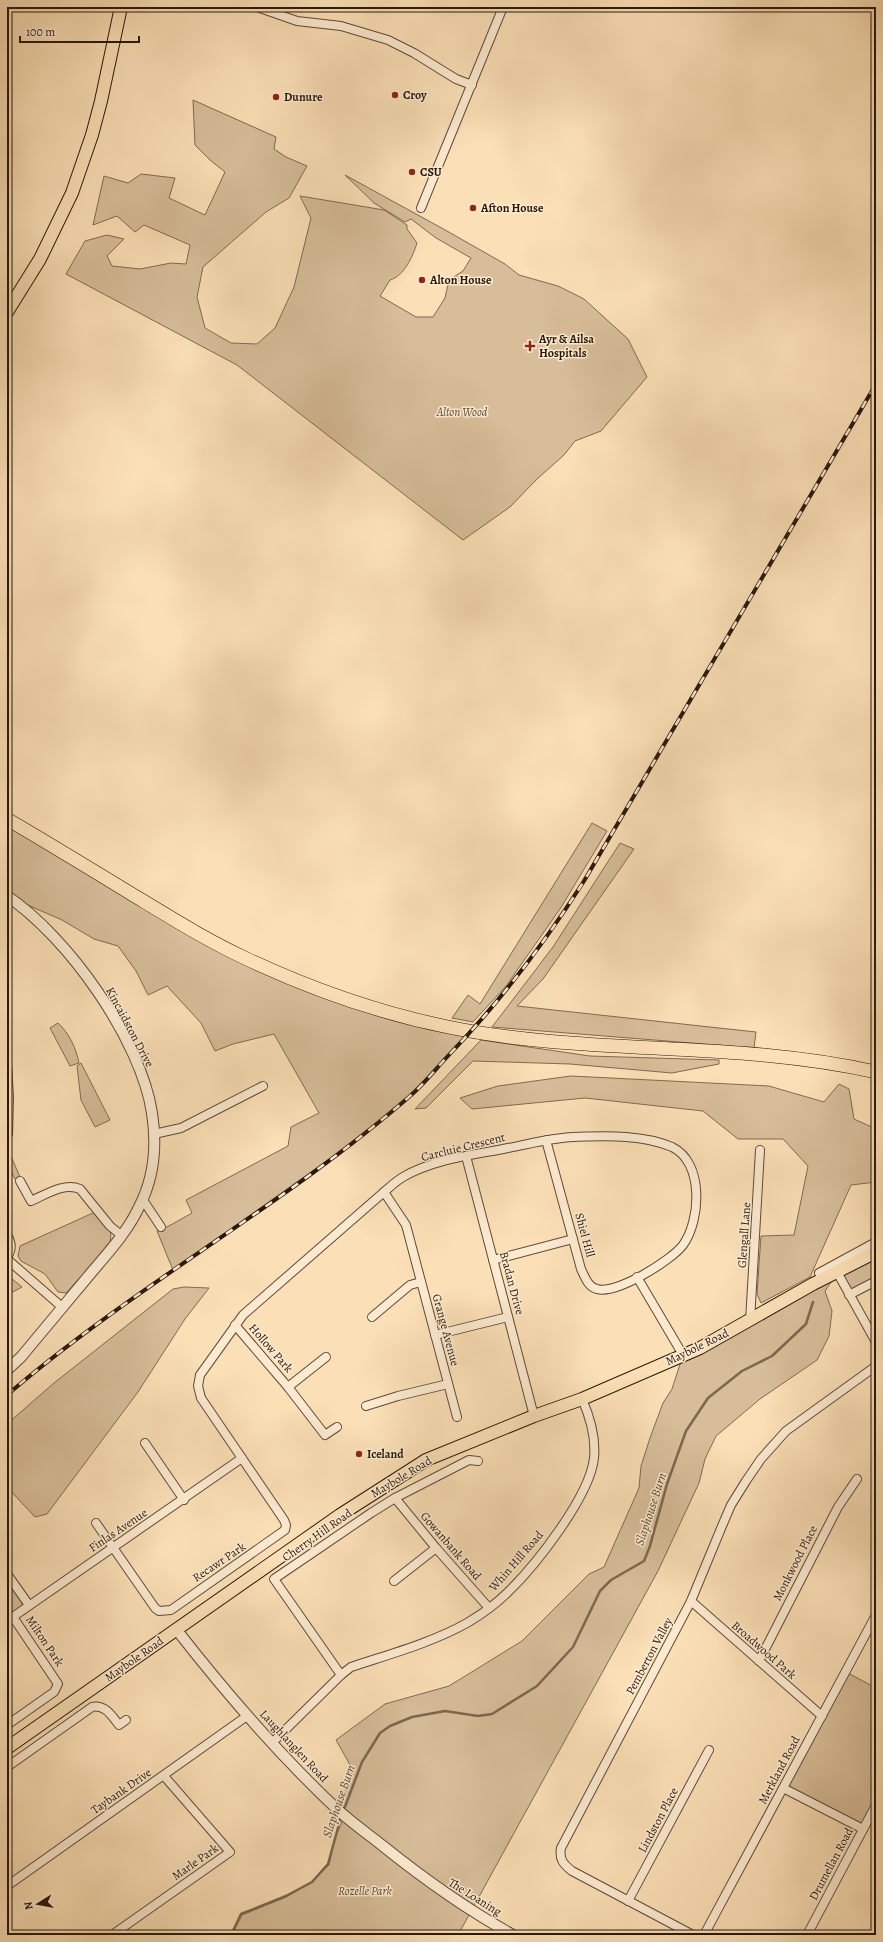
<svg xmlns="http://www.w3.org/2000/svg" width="883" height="1942" viewBox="0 0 883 1942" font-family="Alegreya,serif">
<rect width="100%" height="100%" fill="#fbdfb6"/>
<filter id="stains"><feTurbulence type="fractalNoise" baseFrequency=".005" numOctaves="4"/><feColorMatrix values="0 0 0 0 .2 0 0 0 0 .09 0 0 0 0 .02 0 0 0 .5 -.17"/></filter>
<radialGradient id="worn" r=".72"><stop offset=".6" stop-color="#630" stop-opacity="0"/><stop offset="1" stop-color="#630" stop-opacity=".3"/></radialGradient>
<g fill="#d7bd99" stroke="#806a52">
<path d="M193 100 276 137 274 149 286 157 307 166 289 198 266 212 203 267 197 297 205 328 231 343 257 344 275 328 294 287 311 218 300 196 384 210 407 225V229L417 243C413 256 404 276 390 280L380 296 416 317H433L445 298 449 280 463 271 471 258 436 238 411 219 405 222 374 203 345 175 447 231 505 264 519 275 558 286 584 299 628 339 647 377 601 431 575 441 564 455 537 479 510 507 463 540 237 365 66 274 85 241 107 235 124 239 107 256 112 266 140 269 171 263 186 264 190 245 144 225 135 232 117 216 93 225 104 176 128 183 141 174 175 178 169 198 205 215 225 172 210 160 195 145Z"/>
<path d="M7 819 187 928 311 986 449 1027 465 1038 410 1096 385 1117 346 1147 173 1270 157 1231 161 1227H167L192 1213 186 1200 288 1146 291 1127 319 1113 274 1034 233 1044 215 1051 201 1023 167 986 148 995 136 971 118 946 94 939 62 920 7 896Z"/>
<path d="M592 823 607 831 560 909 506 986 473 1022 452 1018 468 995 480 1004Z"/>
<path d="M620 843 634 849 543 979 517 1006 756 1032 754 1048 492 1027 553 947Z"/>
<path d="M58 1023C69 1033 76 1048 79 1063L70 1066 50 1028Z"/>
<path d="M481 1040 590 1056 719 1060V1064L672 1073 570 1064 473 1061 426 1108 415 1109Z"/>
<path d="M81 1063 110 1120 95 1127 81 1100 77 1066Z"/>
<path d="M571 1076 769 1086 824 1102 839 1084 849 1089 854 1119 876 1129V1182L851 1185 810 1277 761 1303 757 1294 761 1236 794 1235 808 1166 783 1139H738L703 1111 585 1098 472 1109 460 1098 498 1086Z"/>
<path d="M7 1147 20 1177 15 1179 12 1173 7 1179Z"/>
<path d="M95 1212 111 1233 110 1244 66 1293 58 1292 45 1274 21 1261 18 1256 20 1246Z"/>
<path d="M876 1252V1281L849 1295 837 1273 825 1291 832 1311 829 1336 817 1360 760 1399 716 1436 705 1459 699 1483 658 1571 458 1935H232L242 1915 286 1897 312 1882 329 1865 335 1838 344 1817 425 1881 338 1810 353 1770 336 1740 385 1704 449 1686 522 1641 589 1574 604 1567 639 1488 641 1466 650 1438 663 1403 672 1389 683 1355C748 1322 811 1285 876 1252Z"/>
<path d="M7 1275 22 1287 7 1295Z"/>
<path d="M184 1287 209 1288 185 1319 138 1392 47 1514 35 1517 7 1487V1424L54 1383 173 1289Z"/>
<path d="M7 1574 29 1605 7 1621Z"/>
<path d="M846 1672 876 1688V1805L863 1829 783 1788Z"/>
</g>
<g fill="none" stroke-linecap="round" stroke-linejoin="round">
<g stroke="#7c674f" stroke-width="2.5">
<path d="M343 1812 362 1762 380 1733 390 1726 412 1717 445 1711 478 1716 492 1714 537 1686 573 1647 600 1591 611 1580 644 1561 650 1546 667 1484 686 1431 708 1398 742 1371 772 1356 806 1324 813 1302"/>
<path d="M231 1935 241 1914 286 1896 312 1882 328 1864 341 1817"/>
</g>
<defs>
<g id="minor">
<path d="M257 7 297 21 341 26 388 40 414 53 456 79 472 85"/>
<path d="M421 208 503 7"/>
<path d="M7 1064 9 1097 8 1134"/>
<path d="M154 1134 181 1128 263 1086"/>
<path d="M466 1156 534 1416"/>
<path d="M20 1181 31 1201C45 1195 64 1182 80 1189L110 1226 121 1235"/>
<path d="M384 1192 406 1225 457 1417"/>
<path d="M143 1200 161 1227"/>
<path d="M7 1235C12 1243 12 1250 7 1257"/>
<path d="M7 1259 62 1307"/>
<path d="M493 1260 573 1239"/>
<path d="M837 1272 876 1342"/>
<path d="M637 1277 683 1355"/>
<path d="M822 1280 819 1273 876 1242"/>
<path d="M849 1295 876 1281"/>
<path d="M372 1317 410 1285 421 1282"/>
<path d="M750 1321 760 1150"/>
<path d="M235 1325 288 1387 325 1435 337 1427"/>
<path d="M435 1335 508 1317"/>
<path d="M288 1387 326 1357"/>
<path d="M366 1406 398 1396 448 1384"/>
<path d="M145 1443 184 1500"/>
<path d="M395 1498 436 1548 489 1608"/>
<path d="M96 1523 155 1608 159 1611 171 1610 285 1530 286 1525 284 1520 201 1398 198 1386 200 1375 243 1315 384 1192C390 1187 396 1181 403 1177 434 1159 473 1155 508 1148 529 1144 551 1138 573 1137 605 1136 642 1134 672 1147 704 1162 701 1220 683 1245 672 1260 616 1295 597 1289 588 1287 585 1277 581 1269L546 1140"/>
<path d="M7 1574 29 1605"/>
<path d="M394 1581 436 1548"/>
<path d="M691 1601 822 1716"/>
<path d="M7 1621 242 1458"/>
<path d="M759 1661 838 1507 857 1479"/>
<path d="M341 1675 274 1579 371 1513 395 1498 469 1460 478 1461"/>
<path d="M7 1725 54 1692 58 1684 13 1617"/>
<path d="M272 1743 341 1675 351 1667C390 1654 431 1643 467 1623 482 1614 496 1604 508 1592 536 1565 590 1496 594 1458 596 1438 590 1417 582 1399"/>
<path d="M7 1767 92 1707C105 1704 112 1716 119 1725L126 1720"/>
<path d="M783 1788 863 1829"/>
<path d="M7 1886 247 1716"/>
<path d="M628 1901 709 1750"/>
<path d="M112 1935 230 1852 164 1776"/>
<path d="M693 1935 572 1871C563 1864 559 1859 561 1848L691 1601 722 1526 731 1505 746 1481 761 1459 786 1431 876 1366"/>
<path d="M704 1935 876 1615"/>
<path d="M807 1935 876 1805"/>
</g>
<g id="tertiary">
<path d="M7 896C68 937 141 1040 152 1113 157 1145 154 1178 139 1207 128 1231 108 1253 91 1273 68 1301 44 1329 21 1357L7 1370"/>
<path d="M176 1629C226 1693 279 1755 338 1810 352 1823 368 1834 383 1846 424 1879 466 1909 513 1935"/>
</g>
<g id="primary">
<path d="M7 312 40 259 72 193 92 135 101 101 121 7"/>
<path d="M7 1748 340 1515 426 1460 534 1416 582 1399 700 1348 813 1284 876 1252"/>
</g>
<path id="trunk" d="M7 819C48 843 89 868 130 893 168 916 206 940 247 959 311 989 379 1013 448 1027 589 1056 735 1040 876 1072"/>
</defs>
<use href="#minor" stroke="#5e4a36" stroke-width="10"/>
<use href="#tertiary" stroke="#5e4a36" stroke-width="12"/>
<use href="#primary" stroke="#29180b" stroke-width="14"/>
<use href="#trunk" stroke="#29180b" stroke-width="14"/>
<use href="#minor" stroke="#fcead0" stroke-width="8"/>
<use href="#tertiary" stroke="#fcead0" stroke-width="10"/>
<use href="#primary" stroke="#fbdfb6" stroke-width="12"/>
<use href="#trunk" stroke="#fbdfb6" stroke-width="13"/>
<defs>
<path id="rail" d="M7 1395C134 1286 283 1206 409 1097 423 1085 435 1070 447 1057 499 1003 544 944 584 881L876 384"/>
</defs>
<use href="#rail" stroke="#29180b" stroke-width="4"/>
<use href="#rail" stroke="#fcead0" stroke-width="2.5" stroke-dasharray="8" stroke-linecap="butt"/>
</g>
<g fill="#8f2418" stroke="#fcead0" stroke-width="1.5">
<circle cx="395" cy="95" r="4"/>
<circle cx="276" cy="97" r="4"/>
<circle cx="412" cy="172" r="4"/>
<circle cx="473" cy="208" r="4"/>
<circle cx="422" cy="280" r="4"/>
<path d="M528 340h4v4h4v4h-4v4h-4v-4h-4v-4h4z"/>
<circle cx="359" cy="1454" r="4"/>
</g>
<g text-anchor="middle" stroke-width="3" stroke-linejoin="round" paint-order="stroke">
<g font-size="12" font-weight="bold" fill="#29180b" stroke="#fcead0" text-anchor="start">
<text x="403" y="99">Croy</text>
<text x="284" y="101">Dunure</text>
<text x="420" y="176">CSU</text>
<text x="481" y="212">Afton House</text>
<text x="430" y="284">Alton House</text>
<text x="539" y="343">Ayr &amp; Ailsa<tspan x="539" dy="14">Hospitals</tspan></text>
<text x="367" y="1458">Iceland</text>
</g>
<g font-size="12" font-style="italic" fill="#5d4a36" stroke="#fcead0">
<text x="462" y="416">Alton Wood</text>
<text x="365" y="1895">Rozelle Park</text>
</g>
<g font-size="12" fill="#29180b" stroke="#fcead0">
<text transform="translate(130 1027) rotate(62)" y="4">Kincaidston Drive</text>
<text transform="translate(463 1147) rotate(-14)" y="4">Carcluie Crescent</text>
<text transform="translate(585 1235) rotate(75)" y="4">Shiel Hill</text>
<text transform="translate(744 1235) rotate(-86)" y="4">Glengall Lane</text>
<text transform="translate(512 1283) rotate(75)" y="4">Bradan Drive</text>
<text transform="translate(446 1330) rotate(75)" y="4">Grange Avenue</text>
<text transform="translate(697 1347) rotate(-26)" y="4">Maybole Road</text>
<text transform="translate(271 1348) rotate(49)" y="4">Hollow Park</text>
<text transform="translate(401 1477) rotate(-31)" y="4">Maybole Road</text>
<text transform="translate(118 1530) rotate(-34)" y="4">Finlas Avenue</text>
<text transform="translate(317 1535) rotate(-35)" y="4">Cherry Hill Road</text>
<text transform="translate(451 1546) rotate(49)" y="4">Gowanbank Road</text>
<text transform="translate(516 1561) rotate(-49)" y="4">Whin Hill Road</text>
<text transform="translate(219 1562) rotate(-34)" y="4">Recawr Park</text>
<text transform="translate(795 1563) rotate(-63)" y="4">Monkwood Place</text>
<text transform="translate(45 1641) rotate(56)" y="4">Milton Park</text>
<text transform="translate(764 1650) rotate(41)" y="4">Broadwood Park</text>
<text transform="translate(649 1656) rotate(-62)" y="4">Pemberton Valley</text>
<text transform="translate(134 1659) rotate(-35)" y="4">Maybole Road</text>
<text transform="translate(294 1746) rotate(47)" y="4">Laughlanglen Road</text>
<text transform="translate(779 1770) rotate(-62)" y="4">Merkland Road</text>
<text transform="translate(121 1791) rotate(-35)" y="4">Taybank Drive</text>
<text transform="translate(658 1820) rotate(-62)" y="4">Lindston Place</text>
<text transform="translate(195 1862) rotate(-35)" y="4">Marle Park</text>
<text transform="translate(831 1864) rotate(-62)" y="4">Drumellan Road</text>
<text transform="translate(475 1897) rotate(32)" y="4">The Loaning</text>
</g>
<g font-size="13" font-style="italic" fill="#614c38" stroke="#fcead0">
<text transform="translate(650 1509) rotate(-72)" y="5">Slaphouse Burn</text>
<text transform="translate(338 1801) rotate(-71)" y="5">Slaphouse Burn</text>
</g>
</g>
<rect width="883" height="1942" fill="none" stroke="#fbdfb6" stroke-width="24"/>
<rect x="8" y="8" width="867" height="1926" fill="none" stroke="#29180b" stroke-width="2"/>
<rect x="12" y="12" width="859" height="1918" fill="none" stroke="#29180b"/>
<g transform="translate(38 1904) rotate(259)" stroke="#fcead0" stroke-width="3" paint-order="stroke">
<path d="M0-3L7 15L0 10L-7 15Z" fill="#29180b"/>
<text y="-6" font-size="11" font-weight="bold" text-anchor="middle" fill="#29180b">N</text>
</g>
<path d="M20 36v6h119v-6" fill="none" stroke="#29180b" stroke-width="2"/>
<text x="26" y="36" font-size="12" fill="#29180b" stroke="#fcead0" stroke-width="3" paint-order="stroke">100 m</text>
<rect width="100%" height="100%" filter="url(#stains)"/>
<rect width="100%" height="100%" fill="url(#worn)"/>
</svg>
